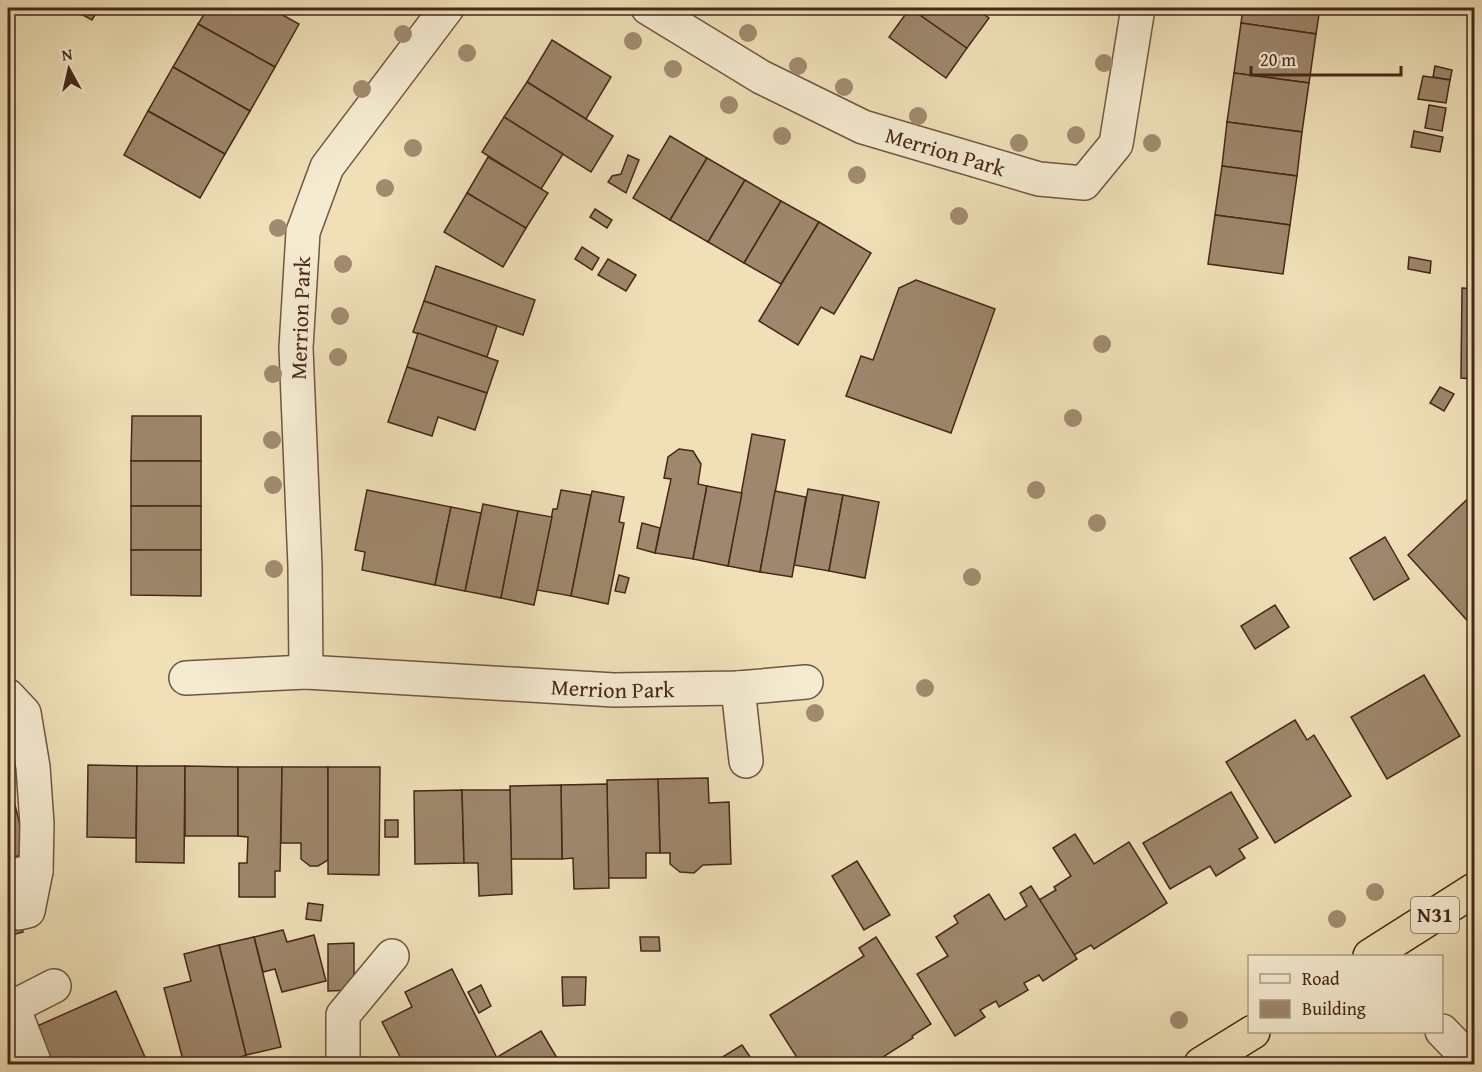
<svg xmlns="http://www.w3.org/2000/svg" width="1482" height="1072" viewBox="0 0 1482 1072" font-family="'Gentium Book Plus',serif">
<rect width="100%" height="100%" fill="#efe0b8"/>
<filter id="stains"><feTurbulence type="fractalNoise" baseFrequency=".00333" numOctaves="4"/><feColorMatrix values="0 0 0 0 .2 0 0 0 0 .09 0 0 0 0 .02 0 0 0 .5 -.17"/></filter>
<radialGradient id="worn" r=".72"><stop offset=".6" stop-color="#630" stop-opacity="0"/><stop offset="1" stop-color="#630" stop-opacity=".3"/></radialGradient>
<g fill="#9e876c" stroke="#462719" stroke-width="1.5">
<path d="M70 8H99L92 20Z"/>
<path d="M208 8H270L299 24 275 67 198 24Z"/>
<path d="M910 8 967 48 946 78 889 37Z"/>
<path d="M910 8H974L989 18 967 48Z"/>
<path d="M1243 8H1320L1316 34 1241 23Z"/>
<path d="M1241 23 1316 34 1309 83 1234 73Z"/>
<path d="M198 24 275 67 250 111 173 67Z"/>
<path d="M552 40 611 77 586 119 527 82Z"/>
<path d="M1435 66 1452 70 1450 80 1433 77Z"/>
<path d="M173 67 250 111 225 154 148 111Z"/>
<path d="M1234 73 1309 83 1302 132 1227 122Z"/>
<path d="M1423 76 1450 80 1446 103 1418 99Z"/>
<path d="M527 82 613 136 591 172 504 117Z"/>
<path d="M1429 105 1446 108 1442 131 1425 128Z"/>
<path d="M148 111 225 154 200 198 124 155Z"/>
<path d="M504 117 563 154 541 189 482 152Z"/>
<path d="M1227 122 1302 132 1297 176 1222 166Z"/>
<path d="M1414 131 1443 137 1440 152 1411 147Z"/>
<path d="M670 136 707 158 670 220 633 198Z"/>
<path d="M628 155 639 160 626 193 608 182 612 176 621 174Z"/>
<path d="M488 157 548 193 526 228 467 193Z"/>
<path d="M707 158 745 180 708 242 670 220Z"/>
<path d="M1222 166 1297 176 1290 225 1215 215Z"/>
<path d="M745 180 781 201 744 263 708 242Z"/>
<path d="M467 193 526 228 503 267 444 232Z"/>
<path d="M781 201 819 222 781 284 744 263Z"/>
<path d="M595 209 612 220 607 228 590 217Z"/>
<path d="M1215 215 1290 225 1283 274 1208 264Z"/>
<path d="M819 222 871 253 834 314 821 307 798 345 759 321Z"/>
<path d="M582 247 599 258 592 270 575 259Z"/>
<path d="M1409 257 1431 261 1430 273 1408 269Z"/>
<path d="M608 259 636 275 626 291 598 275Z"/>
<path d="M436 266 535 300 523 335 424 301Z"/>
<path d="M916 280 995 309 951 433 846 396 861 356 873 360 899 288Z"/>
<path d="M1462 288 1474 289V379L1461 378Z"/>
<path d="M424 301 497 326 487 357 413 332Z"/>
<path d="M418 333 498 361 487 393 407 367Z"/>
<path d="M407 367 487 393 475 430 438 417 432 436 388 422Z"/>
<path d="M1440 387 1454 394 1444 411 1430 403Z"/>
<path d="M132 416H201V461H131Z"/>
<path d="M752 434 785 440 760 572 728 566Z"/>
<path d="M679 449 693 451 701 464 698 484 707 486 693 559 655 553 671 479 664 478 668 457Z"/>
<rect x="131" y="461" width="70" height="45"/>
<path d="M707 486 742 493 728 566 693 559Z"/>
<path d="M808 489 843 495 829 571 794 565Z"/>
<path d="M367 490 451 507 435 585 362 570 365 552 355 550Z"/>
<path d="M561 490 591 495 571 596 537 590 553 509H557Z"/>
<path d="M592 491 624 497 619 522 624 523 608 604 571 596Z"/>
<path d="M775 491 806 497 792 577 760 572Z"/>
<path d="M1474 493V628L1408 555Z"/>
<path d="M843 495 879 502 865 578 829 571Z"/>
<path d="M483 504 518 511 501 598 465 591Z"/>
<rect x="131" y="506" width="70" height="44"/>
<path d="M451 507 481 513 465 591 435 585Z"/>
<path d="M518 511 552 517 534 605 501 598Z"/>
<path d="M642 523 660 528 655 553 637 548Z"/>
<path d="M1385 537 1409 579 1374 600 1350 558Z"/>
<path d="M131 550H201V596L131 595Z"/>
<path d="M619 575 629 578 625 593 615 591Z"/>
<path d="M1275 605 1289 627 1255 649 1241 626Z"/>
<path d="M1424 675 1460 736 1387 779 1351 717Z"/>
<path d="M1295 720 1307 740 1314 735 1351 796 1275 843 1226 762Z"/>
<path d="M88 765 137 766 136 838 87 837Z"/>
<path d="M137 766H185L184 863 136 862Z"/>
<path d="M185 766 238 767V836H185Z"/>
<path d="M238 767H282L280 871H275V897H239V863H247L248 837 238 836Z"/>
<path d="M282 767H328V860L318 866H310L301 859V843H281Z"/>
<path d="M328 767H380L379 875 328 874Z"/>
<path d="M8 778 26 848 18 856 8 859Z"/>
<path d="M708 778 709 803 729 802 731 864 703 865 694 873 680 872 670 864V853H660L658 779Z"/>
<path d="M658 779 660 853H646V878H608L607 780Z"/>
<path d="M607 784 609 888 574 889 573 858 562 859 561 785Z"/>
<path d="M561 785 562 859H511L510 786Z"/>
<path d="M462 790 464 863 415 864 414 791Z"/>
<path d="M462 790H510L512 894 479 896 478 863H464Z"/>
<path d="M1231 792 1258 838 1239 849 1245 858 1216 876 1210 866 1170 889 1143 843Z"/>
<rect x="385" y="820" width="13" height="17"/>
<path d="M1075 834 1094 864 1129 842 1167 903 1094 949 1091 945 1074 955 1039 900 1056 890 1054 887 1071 876 1053 848Z"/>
<path d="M857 861 890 915 864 930 832 876Z"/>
<path d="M1031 886 1077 959 1043 981 1039 975 1024 983 1028 990 999 1007 996 1001 980 1010 985 1017 955 1036 917 974 948 956 936 937 958 923 954 916 989 894 1005 920 1027 906 1020 893Z"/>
<path d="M13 894 23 932 8 936V895Z"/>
<path d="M308 903 323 905 321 921 306 919Z"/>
<path d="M283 930 287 942 314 935 326 981 282 992 275 969 263 972 254 937Z"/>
<path d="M254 937 281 1047 246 1055 219 945Z"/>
<path d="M640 937H659L660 951H641Z"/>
<path d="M876 937 931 1024 912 1036 913 1038 872 1064H801L770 1015 864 956 859 948Z"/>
<path d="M354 943V990L328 991V944Z"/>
<path d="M219 945 246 1055 241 1057 243 1064H184L164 988 191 981 184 954Z"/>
<path d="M452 969 500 1064H444L441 1059 429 1064H404L382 1022 412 1007 405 992Z"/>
<path d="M562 977H586L585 1005 563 1006Z"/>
<path d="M481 985 491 1006 479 1013 468 992Z"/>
<path d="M116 991 148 1064H52L35 1027Z"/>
<path d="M541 1031 557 1058 546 1064H504L499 1056Z"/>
<path d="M742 1045 755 1064H711Z"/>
</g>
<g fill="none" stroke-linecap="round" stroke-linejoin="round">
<defs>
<g id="minor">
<path id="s1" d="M447 8 327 167 303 232 296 348 305 566 306 672 614 690 738 688 806 682"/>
<path id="s2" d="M648 8 761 77 863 127 1039 179 1084 183 1116 144 1138 8"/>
<path d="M186 678 306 672"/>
<path d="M738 688 746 761"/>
<path d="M8 696 24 713 33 767 37 824 36 871 11 876"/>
<path d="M19 913 28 911 36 871"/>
<path d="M1442 1031 1474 1064"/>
<path d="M35 1064 13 1007 54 986"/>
<path d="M343 1064V1015L392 956"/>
</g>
<g id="highway">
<path d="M1370 956 1474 890"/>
<path d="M1201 1064 1253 1032"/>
</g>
</defs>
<use href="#minor" stroke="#705541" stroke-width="36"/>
<use href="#highway" stroke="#462719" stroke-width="36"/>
<use href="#minor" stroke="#f5ebd1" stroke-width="33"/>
<use href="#highway" stroke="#efe0b8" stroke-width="33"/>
</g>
<g fill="#a18b6f">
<circle cx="748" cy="33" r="9"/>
<circle cx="403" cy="34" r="9"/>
<circle cx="633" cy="41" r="9"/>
<circle cx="467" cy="53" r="9"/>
<circle cx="1104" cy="63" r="9"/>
<circle cx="798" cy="66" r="9"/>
<circle cx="673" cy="69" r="9"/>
<circle cx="844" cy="87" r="9"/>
<circle cx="362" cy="89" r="9"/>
<circle cx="729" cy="105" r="9"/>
<circle cx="918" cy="116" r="9"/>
<circle cx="1076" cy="135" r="9"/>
<circle cx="782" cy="136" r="9"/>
<circle cx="1019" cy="143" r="9"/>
<circle cx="1152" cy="143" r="9"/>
<circle cx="413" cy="148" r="9"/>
<circle cx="857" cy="175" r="9"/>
<circle cx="385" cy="188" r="9"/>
<circle cx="959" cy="216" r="9"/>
<circle cx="278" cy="228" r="9"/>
<circle cx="343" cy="264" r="9"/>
<circle cx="340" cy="316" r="9"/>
<circle cx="1102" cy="344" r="9"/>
<circle cx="338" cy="357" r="9"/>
<circle cx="273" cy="374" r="9"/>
<circle cx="1073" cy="418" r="9"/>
<circle cx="272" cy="440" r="9"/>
<circle cx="273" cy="485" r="9"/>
<circle cx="1036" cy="490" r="9"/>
<circle cx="1097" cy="523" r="9"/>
<circle cx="274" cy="569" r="9"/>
<circle cx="972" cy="577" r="9"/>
<circle cx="925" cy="688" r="9"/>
<circle cx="815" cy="713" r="9"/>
<circle cx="1375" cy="892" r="9"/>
<circle cx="1337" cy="919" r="9"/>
<circle cx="1179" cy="1020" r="9"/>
</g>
<g text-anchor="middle" stroke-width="4.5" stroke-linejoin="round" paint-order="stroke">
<rect fill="#f5ebd1" stroke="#7a6250" stroke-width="1.5" x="1411" y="897" width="48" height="36" rx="4.5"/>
<g font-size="21" font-weight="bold" fill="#462719">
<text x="1435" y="922">N31</text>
</g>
<g font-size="22" fill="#462719" stroke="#f5ebd1">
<text dy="8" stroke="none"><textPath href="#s2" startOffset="332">Merrion Park</textPath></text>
<text transform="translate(300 318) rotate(-88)" y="8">Merrion Park</text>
<text dy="8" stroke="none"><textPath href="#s1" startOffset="1016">Merrion Park</textPath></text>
</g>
</g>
<rect width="1482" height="1072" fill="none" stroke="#efe0b8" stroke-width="30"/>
<rect x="9" y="9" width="1464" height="1054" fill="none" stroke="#462719" stroke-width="3"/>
<rect x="15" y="15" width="1452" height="1042" fill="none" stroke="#462719" stroke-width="1.5"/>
<rect x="1248" y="955" width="195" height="78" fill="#f5ebd1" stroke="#af9d87" stroke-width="1.5"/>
<rect x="1260" y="974" width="30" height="9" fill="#f5ebd1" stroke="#af9d87" stroke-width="1.5"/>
<text x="1302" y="985" font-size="18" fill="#462719">Road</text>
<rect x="1260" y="1000" width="30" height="18" fill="#9e876c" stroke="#af9d87" stroke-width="1.5"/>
<text x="1302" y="1015" font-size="18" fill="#462719">Building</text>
<g transform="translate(69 69) rotate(352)" stroke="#f5ebd1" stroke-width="4.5" paint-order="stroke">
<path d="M0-4.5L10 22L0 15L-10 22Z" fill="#462719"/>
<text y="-9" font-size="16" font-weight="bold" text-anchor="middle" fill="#462719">N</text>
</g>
<path d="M1251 66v9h150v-9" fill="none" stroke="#462719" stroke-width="3"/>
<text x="1260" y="66" font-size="18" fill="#462719" stroke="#f5ebd1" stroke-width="4.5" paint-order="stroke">20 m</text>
<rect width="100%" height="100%" filter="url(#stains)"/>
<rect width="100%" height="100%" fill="url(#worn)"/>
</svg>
